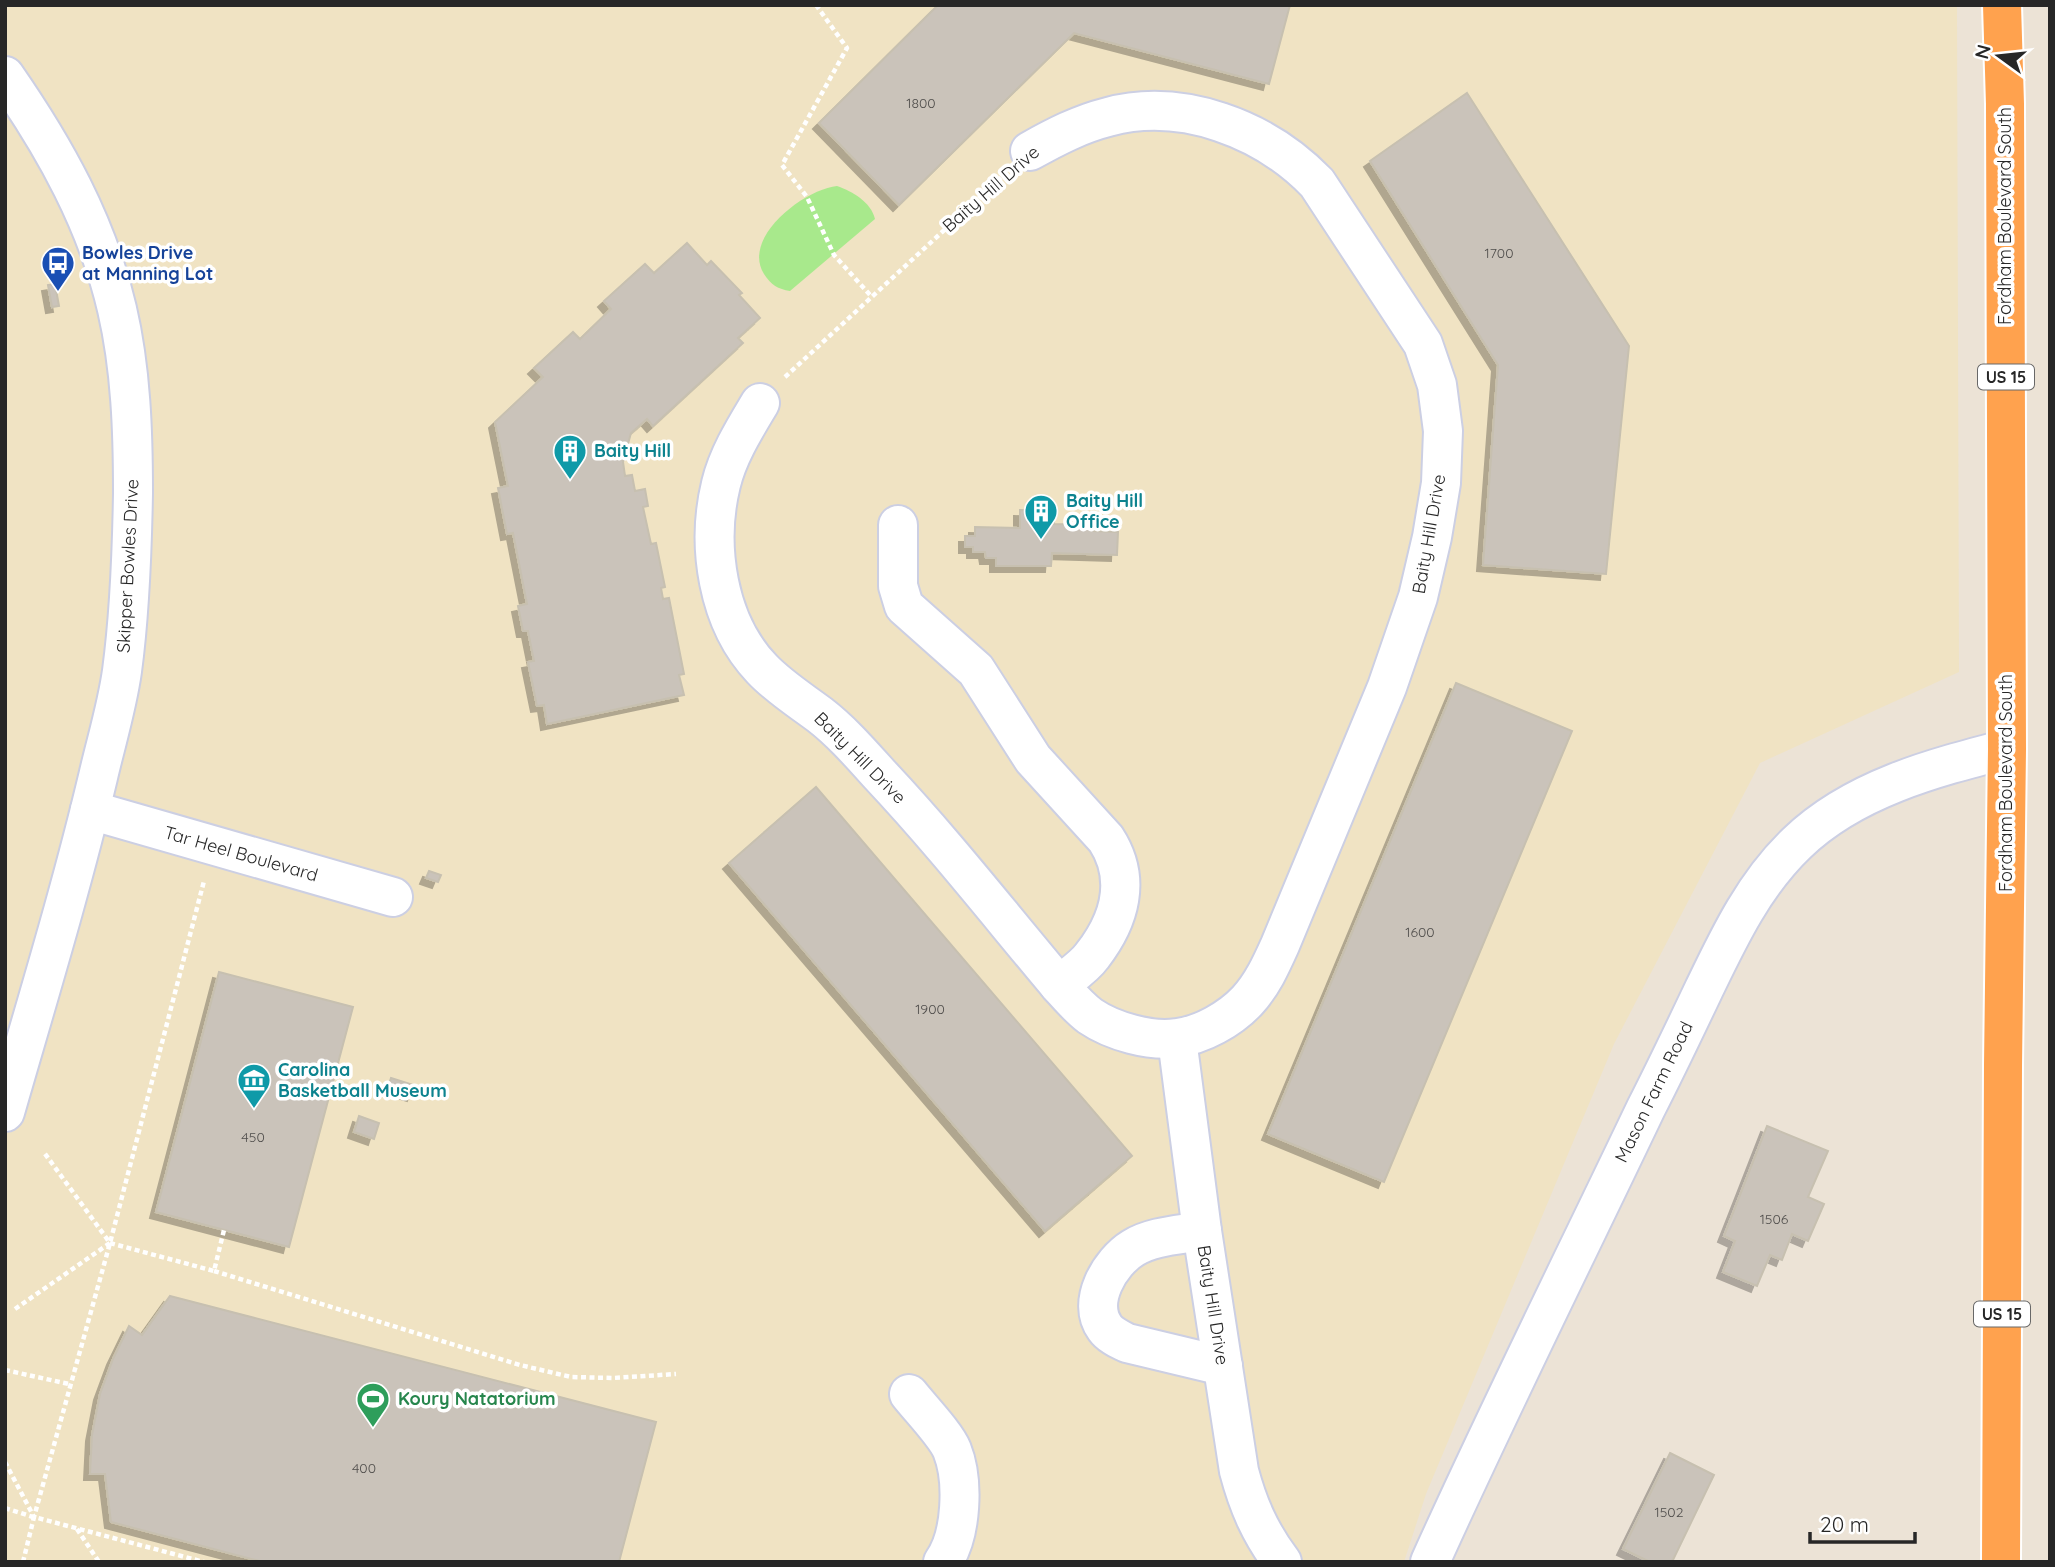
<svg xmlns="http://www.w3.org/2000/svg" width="2055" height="1567" viewBox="0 0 2055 1567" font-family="Quicksand,sans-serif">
<defs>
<filter id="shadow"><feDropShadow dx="-6" dy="6" stdDeviation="0" flood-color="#0004"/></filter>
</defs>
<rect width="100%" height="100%" fill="#ece3d6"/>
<path fill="#f0e3c3" d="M5 5H1957L1959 672 1760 763 1614 1044 1426 1494 1404 1562H5Z"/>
<path fill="#a8e98c" d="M837 186C852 191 871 202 875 219L790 291C778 289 771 285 764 274 741 237 805 189 837 186Z"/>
<g fill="#cac3ba" stroke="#c7c0b0" stroke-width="2" filter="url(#shadow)">
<path d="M938 5H1290L1269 84 1074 33 899 205 819 123Z"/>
<path d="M1467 93 1629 346 1606 574 1483 565 1498 365 1370 161Z"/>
<path d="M687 243 707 265 711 261 742 293 739 295 760 318 738 338 743 343 653 426 647 419 631 433 623 462 625 476 632 475 635 491 645 489 648 506 643 507 651 544 656 543 665 587 661 588 663 599 669 598 684 674 679 675 684 695 547 724 544 705 537 706 528 662 534 661 528 631H523L518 606 527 604 513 533 507 534 498 488 508 486 495 422 543 377 534 368 573 332 580 339 611 309 604 301 645 264 654 273Z"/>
<path d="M55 284 59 306 52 307 48 285Z"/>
<path d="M1020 510 1054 511V524L1093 525 1094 531 1118 532 1117 555 1052 553 1051 566H996V558H986L985 552H973V547H965V536H975V527L1020 528Z"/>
<path d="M1456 683 1572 731 1384 1182 1268 1134Z"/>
<path d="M816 787 1132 1156 1045 1231 729 863Z"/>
<path d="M429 871 441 875 438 882 426 878Z"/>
<path d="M219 972 353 1007 289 1247 156 1212Z"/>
<path d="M391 1078 416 1086 413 1095 388 1087Z"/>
<path d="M359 1116 379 1123 374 1139 354 1132Z"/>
<path d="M1767 1126 1828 1151 1808 1197 1824 1204 1808 1241 1792 1234 1782 1260 1770 1255 1757 1286 1723 1272 1735 1241 1724 1236Z"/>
<path d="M170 1296 656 1422 619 1562H263L111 1522 105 1474H90L92 1435 100 1394 113 1359 129 1326 142 1335Z"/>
<path d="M1670 1453 1714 1475 1672 1562H1650L1623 1549Z"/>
</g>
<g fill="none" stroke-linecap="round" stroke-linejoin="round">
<defs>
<g id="minor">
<path d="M5 76C55 148 97 223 117 309 131 369 133 432 133 493 132 552 130 612 122 671 117 707 106 742 98 777 71 890 37 1001 5 1112"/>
<path d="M760 403C745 428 728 455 721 484 706 545 717 622 762 669 779 687 800 700 820 715 842 732 861 754 880 775 943 842 1000 915 1059 985 1069 996 1078 1007 1090 1016 1112 1031 1150 1042 1177 1038 1202 1035 1230 1019 1247 1001 1262 985 1271 965 1280 945L1387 687 1418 597 1432 537 1441 483 1443 431 1437 385 1423 344 1317 183C1265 129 1182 97 1108 117 1080 124 1055 137 1030 151"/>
<path d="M898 525V586L904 606 976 670 1033 759 1106 839C1132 879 1120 920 1092 956 1084 967 1070 976 1059 985"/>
<path d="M90 810 393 897"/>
<path d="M1177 1039 1202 1231 1239 1471C1248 1505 1260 1533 1282 1562"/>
<path d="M1202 1231C1180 1235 1152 1236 1133 1248 1110 1262 1086 1302 1105 1328 1110 1335 1119 1339 1127 1343L1223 1366"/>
<path d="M909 1394C920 1408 946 1435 952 1450 964 1480 962 1535 943 1562"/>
<path d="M1430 1562C1499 1409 1574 1259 1646 1108 1666 1069 1685 1029 1704 989 1729 937 1754 884 1797 843 1853 789 1933 768 2007 749"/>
</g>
<path id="highway" d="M2001 1562 2003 1066 2007 749 2005 104 2002 5"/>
</defs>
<use href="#minor" stroke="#cccfe3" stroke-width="42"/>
<use href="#highway" stroke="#fff" stroke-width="42"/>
<g stroke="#fff" stroke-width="4.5" stroke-dasharray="5 3.5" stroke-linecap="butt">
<path d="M816 5 847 48 782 165 807 197 834 255 871 296"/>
<path d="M785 377 1005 174"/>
<path d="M110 1243 214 1271 224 1230"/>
<path d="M214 1271 520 1365 571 1377 613 1378 676 1374"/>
<path d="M15 1309 110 1243 43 1151"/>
<path d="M5 1370 69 1384"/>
<path d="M5 1462 34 1517 110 1243 204 881"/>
<path d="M5 1508 33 1517"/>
<path d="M77 1529 99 1562"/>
<path d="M23 1562 34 1517 204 1562"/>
</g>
<use href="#minor" stroke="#fff" stroke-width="38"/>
<use href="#highway" stroke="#ffa24e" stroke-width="38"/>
</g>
<defs>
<symbol id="bus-pin" viewBox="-11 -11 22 30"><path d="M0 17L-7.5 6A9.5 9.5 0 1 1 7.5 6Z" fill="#1a4fb4" stroke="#fff"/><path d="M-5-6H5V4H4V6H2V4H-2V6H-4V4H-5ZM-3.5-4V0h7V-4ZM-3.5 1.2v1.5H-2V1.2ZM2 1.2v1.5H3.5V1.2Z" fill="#fff"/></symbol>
<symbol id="building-pin" viewBox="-11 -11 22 30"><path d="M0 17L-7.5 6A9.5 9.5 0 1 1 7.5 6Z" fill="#0f9aa8" stroke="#fff"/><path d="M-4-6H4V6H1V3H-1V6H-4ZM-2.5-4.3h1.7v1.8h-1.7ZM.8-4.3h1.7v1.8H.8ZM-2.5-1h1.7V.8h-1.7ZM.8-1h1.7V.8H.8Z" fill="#fff"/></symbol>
<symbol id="museum-pin" viewBox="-11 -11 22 30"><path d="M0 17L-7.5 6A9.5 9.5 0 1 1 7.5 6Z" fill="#0f9aa8" stroke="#fff"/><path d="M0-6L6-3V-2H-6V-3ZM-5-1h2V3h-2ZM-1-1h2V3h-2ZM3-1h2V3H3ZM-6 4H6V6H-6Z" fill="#fff"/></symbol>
<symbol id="stadium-pin" viewBox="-11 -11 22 30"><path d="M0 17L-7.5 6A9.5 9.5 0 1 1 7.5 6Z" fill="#2e9e5b" stroke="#fff"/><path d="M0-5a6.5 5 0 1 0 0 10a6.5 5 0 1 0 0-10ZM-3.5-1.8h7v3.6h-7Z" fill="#fff"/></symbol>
</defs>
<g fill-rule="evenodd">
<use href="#bus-pin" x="39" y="244" width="38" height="52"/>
<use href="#building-pin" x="551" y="432" width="38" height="52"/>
<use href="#building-pin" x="1022" y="492" width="38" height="52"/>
<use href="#museum-pin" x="235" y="1061" width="38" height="52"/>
<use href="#stadium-pin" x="354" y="1380" width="38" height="52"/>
</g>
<g text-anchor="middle" stroke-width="7" stroke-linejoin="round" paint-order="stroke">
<g font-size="14" fill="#504e4c">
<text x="921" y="108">1800</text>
<text x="1499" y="258">1700</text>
<text x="1420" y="937">1600</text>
<text x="930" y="1014">1900</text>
<text x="253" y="1142">450</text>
<text x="1774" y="1224">1506</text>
<text x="364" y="1473">400</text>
<text x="1669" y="1517">1502</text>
</g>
<g fill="#fff" stroke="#686868" stroke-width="2">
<rect x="1978" y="364.5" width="56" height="25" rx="5"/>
<rect x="1974" y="1301.5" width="56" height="25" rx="5"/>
</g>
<g font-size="16" font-weight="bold" fill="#272727">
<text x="2006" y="383">US 15</text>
<text x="2002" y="1320">US 15</text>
</g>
<g font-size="18" fill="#272727" stroke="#fff">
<text transform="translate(991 189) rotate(-41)" y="6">Baity Hill Drive</text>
<text transform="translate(2005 216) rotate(-90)" y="6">Fordham Boulevard South</text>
<text transform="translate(1429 534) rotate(-80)" y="6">Baity Hill Drive</text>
<text transform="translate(128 566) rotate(-87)" y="6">Skipper Bowles Drive</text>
<text transform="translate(860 758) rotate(45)" y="6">Baity Hill Drive</text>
<text transform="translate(2006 783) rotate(-90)" y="6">Fordham Boulevard South</text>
<text transform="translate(241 854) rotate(16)" y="6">Tar Heel Boulevard</text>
<text transform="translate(1654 1092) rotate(-64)" y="6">Mason Farm Road</text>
<text transform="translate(1213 1305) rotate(81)" y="6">Baity Hill Drive</text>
</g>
<g font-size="18" font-weight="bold" fill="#164399" stroke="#fff" text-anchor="start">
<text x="82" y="259">Bowles Drive<tspan x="82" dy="21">at Manning Lot</tspan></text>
</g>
<g font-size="18" font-weight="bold" fill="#0d838f" stroke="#fff" text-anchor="start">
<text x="594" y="457">Baity Hill</text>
<text x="1066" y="507">Baity Hill<tspan x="1066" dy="21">Office</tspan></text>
<text x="278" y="1076">Carolina<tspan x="278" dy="21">Basketball Museum</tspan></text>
</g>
<g font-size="18" font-weight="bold" fill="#27864d" stroke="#fff" text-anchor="start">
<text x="398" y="1405">Koury Natatorium</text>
</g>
</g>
<rect width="2055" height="1567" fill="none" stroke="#272727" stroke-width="14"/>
<g transform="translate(1999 56) rotate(285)" stroke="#ffffff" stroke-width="5" paint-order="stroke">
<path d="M0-5L12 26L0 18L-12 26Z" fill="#272727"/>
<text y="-10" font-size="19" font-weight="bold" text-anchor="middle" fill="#272727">N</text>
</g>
<path d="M1810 1532v10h105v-10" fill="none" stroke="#272727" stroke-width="3.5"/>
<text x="1820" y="1532" font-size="21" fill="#272727" stroke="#ffffff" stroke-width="5" paint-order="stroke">20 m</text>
</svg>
